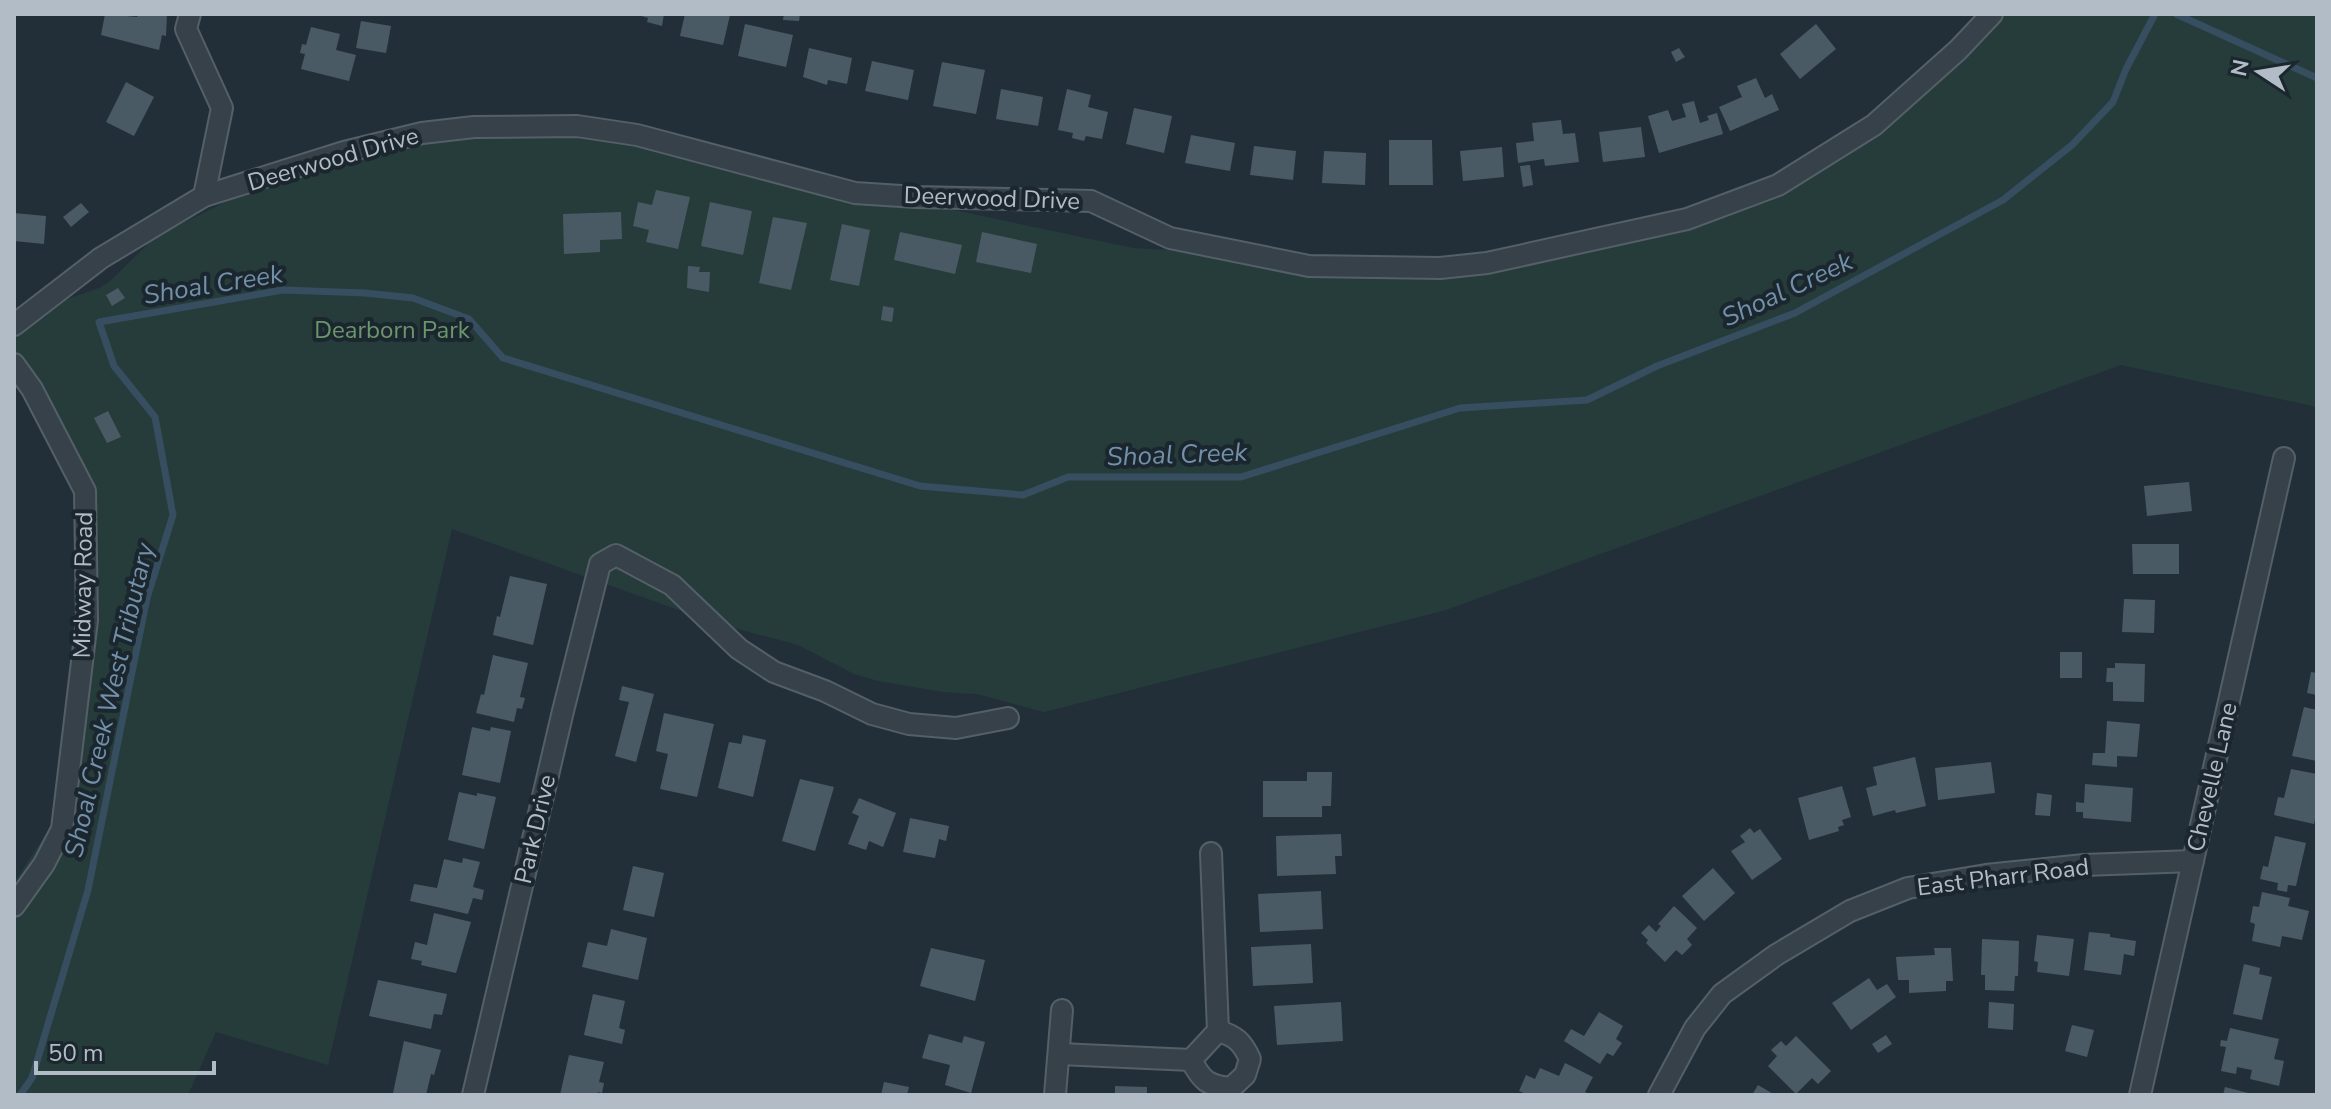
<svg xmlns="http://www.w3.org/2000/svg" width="2331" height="1109" viewBox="0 0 2331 1109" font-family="'Nunito Sans',sans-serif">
<rect width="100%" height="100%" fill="#222f39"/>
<path fill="#253c3b" d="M1984 14H2317V407L2121 365 1446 610 1044 712 977 694 943 692 878 681 854 674 798 645 712 622 452 529 328 1065 216 1032 188 1095H14V883L56 818 93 643 81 481 14 358V318L99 288 109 282 155 237 348 141 569 118 817 181 1133 248 1482 266 1771 191 1960 48Z"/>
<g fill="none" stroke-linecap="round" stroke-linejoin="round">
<g stroke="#364e60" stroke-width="7">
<path d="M2176 14 2317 78"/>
<path d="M20 1095 32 1078 88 890 147 598 173 515 155 417 114 366 99 322 283 290 365 293 413 298 469 319 503 358 920 486 1023 495 1068 477H1241L1460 408 1587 400 1657 366 1795 313 2003 200 2072 145 2113 102 2126 69 2155 14"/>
</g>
</g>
<g fill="#4a5a65">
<path d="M105 14 137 17 138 14H167L166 36 162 35 159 50 101 35Z"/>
<path d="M635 14H664L662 26 647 22 648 18Z"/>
<path d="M685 14 730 15 723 45 680 36Z"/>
<path d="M784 14H800L799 21 783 20Z"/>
<path d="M361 21 391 26 386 53 356 48Z"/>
<path d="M745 24 793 35 786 67 738 56Z"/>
<path d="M1816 24 1836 49 1800 79 1780 54Z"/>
<path d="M311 27 340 34 336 50 356 55 349 81 301 69 305 54 300 53 302 44 306 45Z"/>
<path d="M809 48 852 58 847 84 828 80 827 85 803 77Z"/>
<path d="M1679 48 1685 57 1676 62 1671 52Z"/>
<path d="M872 61 914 70 908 100 865 91Z"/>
<path d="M942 62 985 70 976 114 933 106Z"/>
<path d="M1756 78 1765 98 1772 94 1779 110 1730 131 1719 107 1742 97 1737 86Z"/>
<path d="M126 82 154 97 134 136 106 122Z"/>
<path d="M1001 89 1043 97 1038 126 996 119Z"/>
<path d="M1067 89 1091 95 1088 107 1108 112 1102 139 1086 136 1084 141 1072 138 1073 133 1058 130Z"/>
<path d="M1694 101 1700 123 1709 120 1707 116 1717 113 1723 134 1659 153 1648 116 1668 110 1672 121 1686 117 1682 104Z"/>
<path d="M1134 108 1172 116 1164 153 1126 144Z"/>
<path d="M1561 120 1563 134 1575 133 1579 162 1545 166 1544 159 1518 163 1516 143 1534 141 1532 123Z"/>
<path d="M1641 127 1645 157 1603 162 1599 132Z"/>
<path d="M1191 135 1235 143 1230 171 1185 163Z"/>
<path d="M1389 140H1432L1433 185H1389Z"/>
<path d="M1254 146 1296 151 1293 180 1250 175Z"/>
<path d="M1502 147 1504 177 1463 181 1460 151Z"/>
<path d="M1324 151 1366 153 1365 185 1322 183Z"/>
<path d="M1530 165 1533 185 1523 187 1520 166Z"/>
<path d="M656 190 690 197 678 249 646 242 649 230 633 226 638 202 652 205Z"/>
<path d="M710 202 752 211 743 255 701 246Z"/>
<path d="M81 203 89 212 71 227 63 217Z"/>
<path d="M621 212 622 239 600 240V252L564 254 563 214Z"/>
<path d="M14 213 46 216 44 244 14 241Z"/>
<path d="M773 217 807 223 791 290 759 283Z"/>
<path d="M842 224 870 230 859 286 830 280Z"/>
<path d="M900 232 962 245 955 274 894 260Z"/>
<path d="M982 232 1037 244 1031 273 976 262Z"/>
<path d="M688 266 700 267 699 272H710L709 292 687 288Z"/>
<path d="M118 288 125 298 112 306 106 295Z"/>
<path d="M883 306 894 308 892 322 881 320Z"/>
<path d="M108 411 121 437 107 443 94 418Z"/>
<path d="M2189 482 2192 511 2147 516 2144 486Z"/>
<path d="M2132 544H2179V574H2133Z"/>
<path d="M510 576 547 584 533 645 493 635 497 616 500 617Z"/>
<path d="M2124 599 2155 600 2154 633 2122 632Z"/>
<rect x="2060" y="652" width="22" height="26"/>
<path d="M493 655 528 663 520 697 525 698 522 709 517 708 514 722 476 713 481 694 484 695Z"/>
<path d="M2115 663 2145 664 2144 702 2113 701V682H2106L2107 668H2115Z"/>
<path d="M2311 672 2317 673V695L2307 693Z"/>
<path d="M622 686 654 694 636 762 615 756 629 702 619 700Z"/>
<path d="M2304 707 2317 710V761L2292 756Z"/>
<path d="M664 713 714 724 697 797 660 789 668 754 656 751Z"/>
<path d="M2107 721 2140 724 2137 757 2117 756V767L2092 765 2093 753H2105Z"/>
<path d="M472 727 490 731 491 727 511 731 500 783 462 775Z"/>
<path d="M743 735 766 740 753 797 718 788 729 742 741 744Z"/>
<path d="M1915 757 1926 806 1896 813 1895 810 1873 816 1866 788 1877 785 1873 767Z"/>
<path d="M1991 762 1995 793 1938 800 1935 768Z"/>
<path d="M2291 769 2317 774V809L2314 824 2274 815 2278 797 2284 798Z"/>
<path d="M1307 772H1332L1331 806H1322V817H1263V781H1307Z"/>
<path d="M800 779 834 787 815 851 782 841Z"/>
<path d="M2085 784 2133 788 2131 822 2083 818V812H2076V802L2084 803Z"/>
<path d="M1842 786 1851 817 1842 820 1844 825 1838 827 1839 831 1809 840 1798 798Z"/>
<path d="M459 792 477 796V793L496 797 484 849 448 840Z"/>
<path d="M2037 793 2052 795 2050 816 2035 815Z"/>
<path d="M859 798 896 813 883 847 869 841 866 850 848 844 859 816 852 813Z"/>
<path d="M910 818 949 826 946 841 939 839 935 858 903 852Z"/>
<path d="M1750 828 1754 833 1760 829 1782 859 1752 880 1731 851 1745 842 1740 836Z"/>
<path d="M1341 834 1342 856H1335L1336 874 1277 876 1276 836Z"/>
<path d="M2275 836 2306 843 2296 886 2288 885 2287 892 2277 890 2278 883 2260 879 2263 866 2268 867Z"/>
<path d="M463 858 480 862 473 887 484 890 482 900 473 898 468 914 410 901 414 884 437 888 444 859 462 863Z"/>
<path d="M633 866 664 873 654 917 623 910Z"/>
<path d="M1713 868 1735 893 1704 921 1682 896Z"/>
<path d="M1321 891 1323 929 1260 932 1258 894Z"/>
<path d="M2262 892 2290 898 2288 906 2309 911 2302 940 2282 936 2280 947 2252 941 2255 924 2250 922 2253 906 2259 907Z"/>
<path d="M1674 906 1697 928 1687 939 1692 945 1682 955 1676 950 1665 962 1646 943 1648 940 1641 933 1649 925 1656 932 1661 926 1658 924Z"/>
<path d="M434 913 471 922 456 973 421 965 422 961 411 959 415 942 427 945Z"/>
<path d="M611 929 647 938 638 980 582 967 588 942 607 946Z"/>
<path d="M2089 932 2110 934V937L2136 941 2134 956 2124 954 2121 975 2084 970Z"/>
<path d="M2037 935 2074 939 2069 976 2037 972 2038 962 2034 961Z"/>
<path d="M1982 939 2019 941 2018 976H2015L2014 991 1985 990V975H1981Z"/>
<path d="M1311 944 1313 983 1253 986 1251 947Z"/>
<path d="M931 948 985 960 975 1001 920 986Z"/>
<path d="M1934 948H1951L1953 981H1946V991L1909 993V980H1898L1896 957 1935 955Z"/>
<path d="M2244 964 2260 968 2259 974 2272 977 2262 1020 2233 1014Z"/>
<path d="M1869 978 1877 990 1887 984 1896 997 1851 1030 1832 1003Z"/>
<path d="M378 980 447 994 442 1015 434 1014 431 1029 369 1016Z"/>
<path d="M593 994 625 1001 619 1028 625 1030 622 1044 584 1035Z"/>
<path d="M1341 1002 1343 1041 1277 1045 1274 1006Z"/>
<path d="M1989 1002 2014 1004 2013 1030 1988 1028Z"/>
<path d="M1599 1012 1623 1026 1616 1039 1622 1043 1613 1056 1607 1053 1600 1064 1564 1041 1571 1029 1584 1036Z"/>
<path d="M2072 1025 2094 1030 2087 1057 2065 1051Z"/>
<path d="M2230 1028 2279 1039 2274 1059 2284 1061 2279 1086 2250 1079 2252 1070 2237 1067 2236 1074 2221 1071 2226 1047 2220 1046 2221 1040 2227 1041Z"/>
<path d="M929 1034 962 1043 964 1036 985 1042 971 1093 945 1085 950 1065 922 1058Z"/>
<path d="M1886 1035 1892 1044 1878 1053 1872 1044Z"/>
<path d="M1796 1036 1831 1071 1818 1084 1812 1078 1796 1094 1768 1066 1777 1056 1771 1050 1781 1041 1786 1046Z"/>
<path d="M404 1041 441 1050 434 1075 431 1074 426 1095 393 1093Z"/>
<path d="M569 1055 604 1062 599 1082 604 1083 602 1093 598 1092 597 1095H560Z"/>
<path d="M1565 1063 1593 1077 1585 1092 1592 1095H1528L1519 1091 1526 1075 1535 1079 1540 1068 1559 1076Z"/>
<path d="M884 1082 909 1087 907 1095H881Z"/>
<path d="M1758 1085 1775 1095H1752Z"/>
<path d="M1115 1086 1147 1087V1095H1115Z"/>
<path d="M2225 1087 2252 1094V1095H2223Z"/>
</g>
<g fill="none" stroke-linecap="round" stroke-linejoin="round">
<defs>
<g id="street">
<path d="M190 14 186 29 222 108 204 196"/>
<path d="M14 325 101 258 204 196 344 152 422 133 474 127 577 126 637 135 855 193 916 197 1091 201 1170 238 1309 266 1440 268 1487 263 1687 219 1778 185 1874 125 1958 50 1992 14"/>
<path d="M14 364 32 389 85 491 87 620 62 829 44 864 14 906"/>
<path d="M1060 1054 1191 1060 1218 1031 1211 853"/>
<path d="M1191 1060C1202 1081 1208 1086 1231 1088L1245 1075 1250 1059C1242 1042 1236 1036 1218 1031"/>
<path d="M473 1095 563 711 600 564 616 555 672 585 739 649 774 672 825 691 872 714 909 724 956 728 1008 718"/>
<path d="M1055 1095 1062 1010"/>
<path d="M1659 1095 1695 1028 1722 994 1776 955 1850 911 1908 888 1986 875 2084 865 2193 861"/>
<path d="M2140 1095 2284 458"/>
</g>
</defs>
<use href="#street" stroke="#545f67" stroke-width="24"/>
<use href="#street" stroke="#36414a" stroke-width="20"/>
</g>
<g text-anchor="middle" stroke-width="8" stroke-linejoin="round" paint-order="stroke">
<g font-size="24" fill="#b1bcc6" stroke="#1b262e">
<text transform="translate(333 159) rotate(-16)" y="8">Deerwood Drive</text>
<text transform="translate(992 198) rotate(2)" y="8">Deerwood Drive</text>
<text transform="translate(83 585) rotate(-89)" y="8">Midway Road</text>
<text transform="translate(2212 777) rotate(-77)" y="8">Chevelle Lane</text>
<text transform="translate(535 829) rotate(-77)" y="8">Park Drive</text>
<text transform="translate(2003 877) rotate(-7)" y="8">East Pharr Road</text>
</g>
<g font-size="24" fill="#69966c" stroke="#1b262e">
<text x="392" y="338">Dearborn Park</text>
</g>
<g font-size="26" font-style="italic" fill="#7291a9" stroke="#1b262e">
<text transform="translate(213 284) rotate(-9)" y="9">Shoal Creek</text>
<text transform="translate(1787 289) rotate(-25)" y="9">Shoal Creek</text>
<text transform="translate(1177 454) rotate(-2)" y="9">Shoal Creek</text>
<text transform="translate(109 700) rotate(-77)" y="9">Shoal Creek West Tributary</text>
</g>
</g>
<rect width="2331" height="1109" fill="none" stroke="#b1bcc6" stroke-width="32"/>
<g transform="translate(2259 72) rotate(282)" stroke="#1b262e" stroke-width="6" paint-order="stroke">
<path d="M0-6L14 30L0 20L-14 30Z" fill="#b1bcc6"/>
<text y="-12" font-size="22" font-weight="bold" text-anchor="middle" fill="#b1bcc6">N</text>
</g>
<path d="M36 1061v12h178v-12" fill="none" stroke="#b1bcc6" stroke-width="4"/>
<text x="48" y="1061" font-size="24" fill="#b1bcc6" stroke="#1b262e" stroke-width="6" paint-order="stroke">50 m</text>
</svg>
